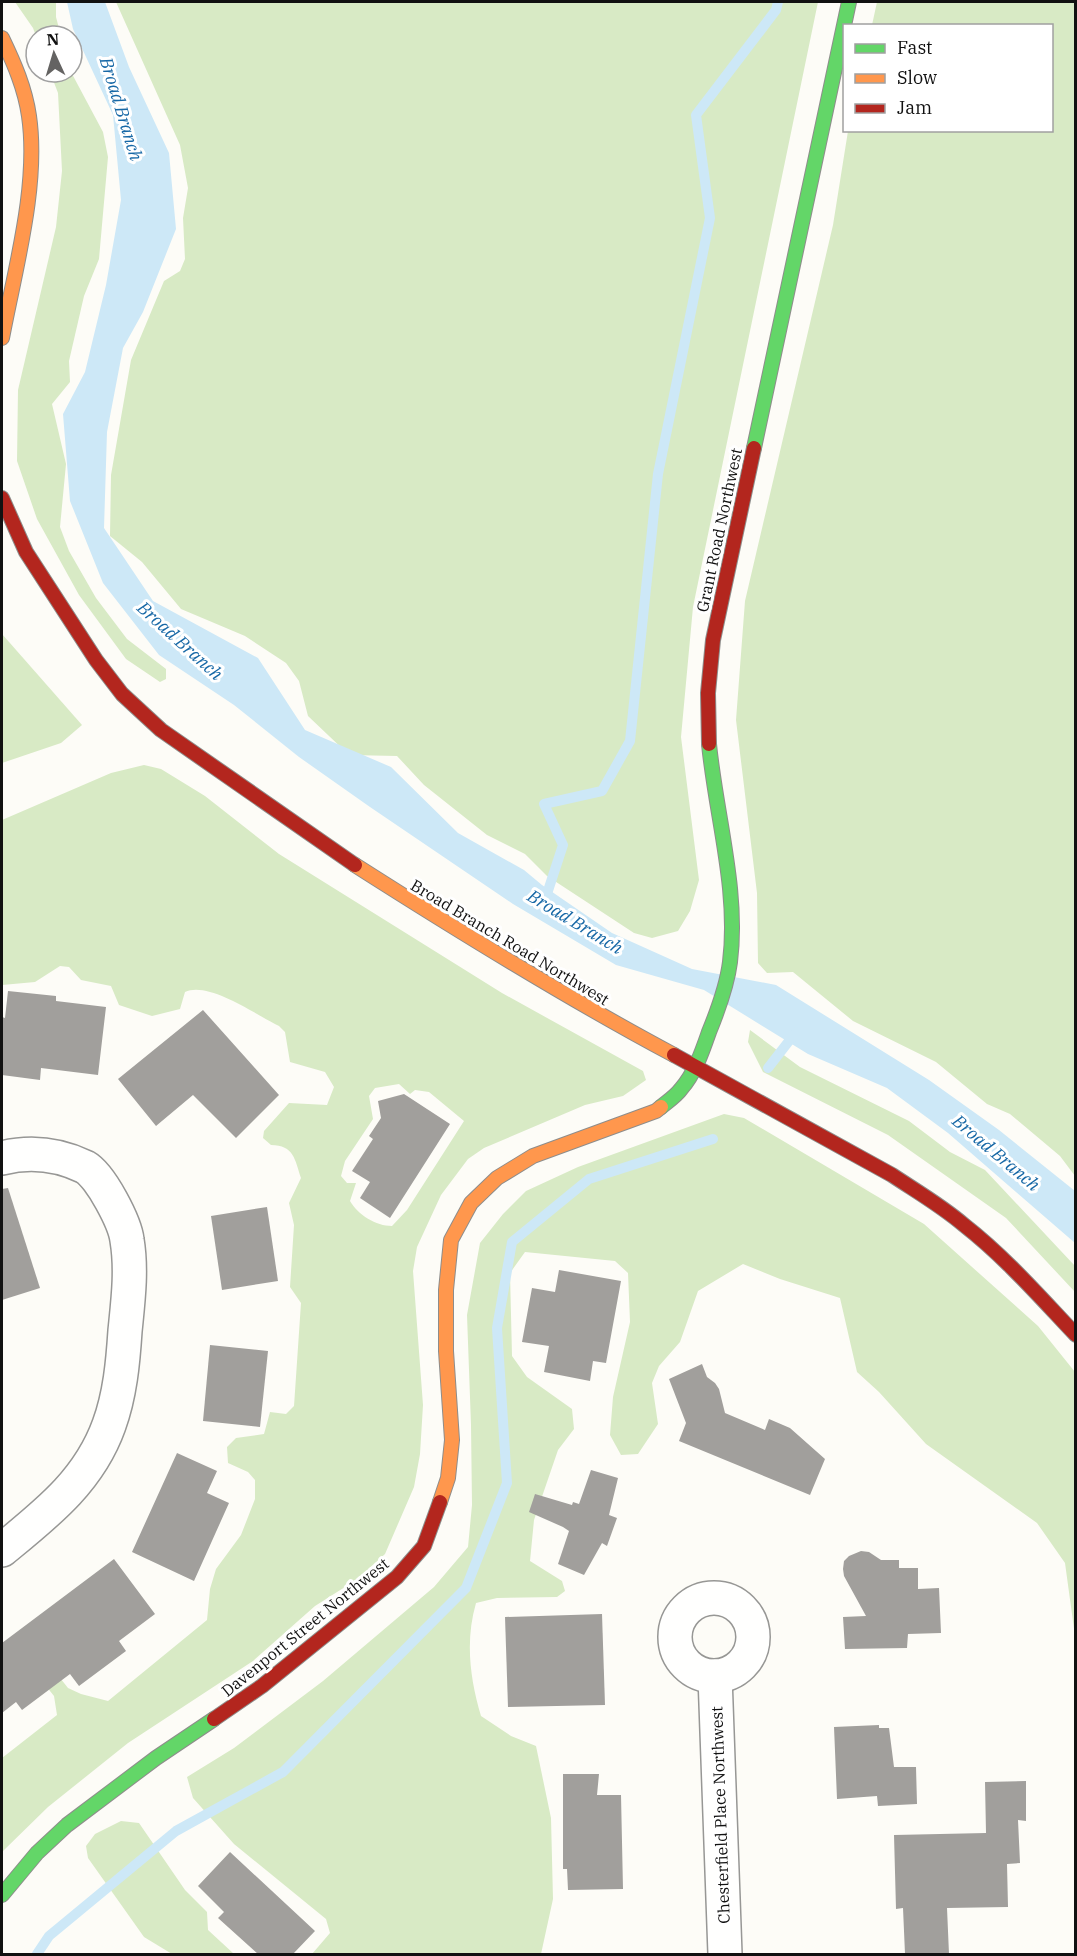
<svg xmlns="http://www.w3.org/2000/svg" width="1077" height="1956" viewBox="0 0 1077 1956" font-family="'IBM Plex Serif',serif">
<rect width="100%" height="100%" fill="#fdfcf7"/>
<g fill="#d8eac5" fill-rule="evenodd">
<path d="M15 2H56V17L61 36H36L33 28Z"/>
<path d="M116 2H818L693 607 681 737 699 880 690 911 678 931 652 938 634 933 547 876 525 854 487 835 424 785 397 756 349 755 308 716 299 681 286 663 245 636 181 609 142 562 110 536 111 475 131 360 164 281 180 271 185 259 183 218 188 188 180 145Z"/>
<path d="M877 2H1075V1176L1060 1156 1010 1114 987 1104 936 1062 853 1021 793 972 767 973 758 963 757 893 736 720 745 601 833 225 848 131 1052 130V26L872 25Z"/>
<path d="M50 72H71L103 132 108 157 99 259 84 296 69 361 70 382 52 404 66 464 60 527 69 551 96 598 127 639 166 669V679L160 682 126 659 79 595 37 519 17 461 18 390 56 227 62 171 58 93Z"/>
<path d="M2 634 82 725 61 743 2 763Z"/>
<path d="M144 765 161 769 205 796 279 854 502 993 643 1071 646 1080 623 1096 585 1105 484 1148 468 1159 441 1195 417 1247 413 1271 423 1405 420 1454 414 1487 385 1554 356 1580 315 1606 253 1661 128 1743 48 1807 2 1852V1758L57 1715 54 1696 22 1656 34 1645 68 1688 81 1694 108 1701 207 1620 210 1589 216 1569 241 1535 255 1499V1480L248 1472 228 1463 227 1447 236 1438 264 1434 270 1412 286 1414 294 1406 301 1303 290 1287 294 1225 289 1203 301 1178C295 1160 294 1145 271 1145L263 1138 264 1131 289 1103 327 1105 334 1087 325 1072 290 1062 285 1032 279 1026C256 1015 209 981 185 992L180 1009 152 1016 119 1005 111 986 81 980 69 967 60 966 35 982 2 985V820L111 773ZM399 1084 410 1094 415 1090 429 1092 464 1121 407 1210 392 1226C376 1226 358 1215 350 1201L356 1183H347L341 1176 345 1161 373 1119 369 1096 375 1088Z"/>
<path d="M750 1030 800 1067 909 1121 950 1152 985 1170 1075 1266V1292L1006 1218 888 1135 763 1072 748 1042Z"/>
<path d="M724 1114 744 1118 924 1224 1038 1326 1075 1372V1636L1065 1563 1037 1523 926 1444 879 1392 857 1372 840 1298 780 1279 743 1264 698 1291 680 1342 659 1366 652 1383 658 1424 638 1454 621 1455 610 1435 613 1397 630 1322 628 1273 615 1261 525 1252 510 1273 512 1356 527 1377 572 1409 574 1429 558 1450 534 1520 530 1561 562 1581 565 1591 557 1597 497 1598 476 1603C465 1641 470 1679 481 1716L511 1736 536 1746 551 1818 553 1899 541 1954H312L330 1933 326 1919 234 1844 193 1798 187 1777 234 1748 323 1681 434 1587 468 1547 472 1505 471 1425 467 1315 480 1243 503 1214 526 1191 578 1167Z"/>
<path d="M121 1821 139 1823 185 1890 207 1912 208 1930 234 1954H172L144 1937 88 1858 86 1846 95 1834Z"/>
</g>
<path fill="#cde8f7" d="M67 2H105L129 67 169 153 176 229 143 312 123 348 107 432 104 528 153 601 258 658 305 730 391 767 458 833 524 870 542 885 612 933 692 969 776 985 929 1080 999 1130 1075 1191V1243L948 1133 887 1088 808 1054 704 990 616 965 513 904 370 807 299 757 234 705 159 655 103 583 70 501 63 414 85 372 106 285 121 200 113 115 73 29Z"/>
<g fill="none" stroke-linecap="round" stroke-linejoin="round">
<g stroke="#cde8f7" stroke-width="10">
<path d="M544 903 563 845 544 804 602 791 630 741 658 474 710 218 696 115 776 10 778 2"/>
<path d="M768 1068 796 1032"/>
<path d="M37 1954 49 1936 176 1831 283 1772 466 1588 507 1483 497 1328 512 1242 589 1179 713 1139"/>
</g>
</g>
<g fill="#a19f9c">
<path d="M8 991 56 996V1001L106 1007 98 1075 41 1068 40 1080 2 1075V1017L5 1018Z"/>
<path d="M203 1010 279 1095 236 1138 193 1095 156 1126 118 1079Z"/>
<path d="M404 1094 450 1124 390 1218 360 1198 370 1182 352 1171 373 1139 369 1136 381 1118 378 1101Z"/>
<path d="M8 1188 40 1288 2 1300V1189Z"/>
<path d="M267 1207 278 1281 222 1290 211 1216Z"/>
<path d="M559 1270 621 1281 606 1363 593 1361 590 1381 544 1372 549 1346 522 1342 532 1288 555 1292Z"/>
<path d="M210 1345 268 1351 260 1427 203 1421Z"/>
<path d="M702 1364 707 1377 715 1383 719 1389 725 1413 765 1430 769 1419 790 1428 825 1459 810 1495 679 1441 686 1423 669 1379Z"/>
<path d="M177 1453 217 1471 207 1493 229 1503 194 1581 132 1552Z"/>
<path d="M591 1470 618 1478 609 1515 617 1518 607 1546 602 1543 584 1575 558 1564 569 1531 563 1527 529 1512 535 1494 572 1505 573 1502 579 1504Z"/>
<path d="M861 1551 869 1552 881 1560H899V1568H918V1589L939 1588 941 1633 908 1634 907 1648 845 1649 843 1617 866 1616 844 1576 843 1569 844 1561 849 1556Z"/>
<path d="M114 1559 155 1614 119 1641 126 1651 79 1686 70 1674 22 1710 16 1702 2 1713V1643Z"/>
<path d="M602 1614 605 1705 508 1707 505 1617Z"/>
<path d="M879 1725V1728H889L894 1767H916L917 1804 878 1806 877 1796 837 1799 834 1727Z"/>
<path d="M563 1774H599L597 1795H621L623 1889 568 1890 567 1869H563Z"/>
<path d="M1026 1781V1821L1018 1820 1020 1863 1007 1864 1008 1907 947 1908 949 1954H905L903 1908 896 1909 894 1835 986 1833 985 1782Z"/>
<path d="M230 1852 315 1931 293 1954H258L218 1918 224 1912 198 1886Z"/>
</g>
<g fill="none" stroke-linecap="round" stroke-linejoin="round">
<defs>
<g id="street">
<path d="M2 1158C30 1151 58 1154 85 1167 101 1176 125 1223 127 1240 132 1270 128 1301 125 1331 123 1362 120 1395 109 1425 89 1481 46 1514 2 1550"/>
<circle cx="714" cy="1637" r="39"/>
<path d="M715 1676 725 1954"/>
</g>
<g id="fast">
<path d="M754 448 849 2"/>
<path d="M661 1107C667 1102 676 1096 681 1089 695 1073 702 1052 709 1032 718 1010 727 986 730 962 739 890 716 816 709 744"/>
<path d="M2 1895 37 1853 67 1825 156 1758 214 1719"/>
</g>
<g id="slow">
<path d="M2 38C14 63 25 88 29 116 39 185 15 269 2 338"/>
<path d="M355 865C460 932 565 997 674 1055"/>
<path d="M440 1502 448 1478 452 1440 446 1351V1290L451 1240 471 1203 497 1178 533 1156 656 1111 661 1107"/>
</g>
<g id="jam">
<path d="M2 498 26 552 96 660 122 694 161 730 355 865"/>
<path d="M709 744 708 693 713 640 754 448"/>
<path d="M674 1055 892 1175C916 1191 942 1206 964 1225 1005 1257 1040 1297 1076 1335"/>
<path d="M214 1719 262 1686 397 1577 424 1546 440 1502"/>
</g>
</defs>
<use href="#street" stroke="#979795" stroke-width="36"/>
<use href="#fast" stroke="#8e8d8b" stroke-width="16"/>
<use href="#slow" stroke="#8e8d8b" stroke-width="16"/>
<use href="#jam" stroke="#8e8d8b" stroke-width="16"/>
<use href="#street" stroke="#fffffe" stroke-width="33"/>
<use href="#fast" stroke="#63d668" stroke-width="14"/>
<use href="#slow" stroke="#ff974d" stroke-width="14"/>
<use href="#jam" stroke="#b3261e" stroke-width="14"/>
</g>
<g text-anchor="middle" stroke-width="6" stroke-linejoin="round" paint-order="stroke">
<g font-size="16" fill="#111" stroke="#fff">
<text transform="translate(719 530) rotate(-78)" y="6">Grant Road Northwest</text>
<text transform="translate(510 942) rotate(31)" y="6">Broad Branch Road Northwest</text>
<text transform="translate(305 1627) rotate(-39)" y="6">Davenport Street Northwest</text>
<text transform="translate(720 1815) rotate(-92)" y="6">Chesterfield Place Northwest</text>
</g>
<g font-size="18" font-style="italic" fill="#1768a6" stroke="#fff">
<text transform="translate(121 109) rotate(73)" y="6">Broad Branch</text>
<text transform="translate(180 641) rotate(42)" y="6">Broad Branch</text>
<text transform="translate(575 922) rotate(31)" y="6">Broad Branch</text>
<text transform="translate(996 1153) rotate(40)" y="6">Broad Branch</text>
</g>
</g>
<rect width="1077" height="1956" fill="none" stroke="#111111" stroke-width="6"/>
<rect x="843" y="24" width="210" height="108" fill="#ffffff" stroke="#a0a0a0" stroke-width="1.5"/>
<rect x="855" y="44" width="30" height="9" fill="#63d668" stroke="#a0a0a0" stroke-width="1.5"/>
<text x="897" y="54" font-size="18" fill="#111111">Fast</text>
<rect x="855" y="74" width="30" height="9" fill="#ff974d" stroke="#a0a0a0" stroke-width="1.5"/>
<text x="897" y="84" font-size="18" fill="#111111">Slow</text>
<rect x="855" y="104" width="30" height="9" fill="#b3261e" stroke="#a0a0a0" stroke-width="1.5"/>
<text x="897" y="114" font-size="18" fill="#111111">Jam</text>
<g transform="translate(54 54) rotate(356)"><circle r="28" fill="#ffffff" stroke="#a0a0a0" stroke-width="1.5"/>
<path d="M0-4.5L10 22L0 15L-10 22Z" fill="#646362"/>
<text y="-9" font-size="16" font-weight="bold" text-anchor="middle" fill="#111111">N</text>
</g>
</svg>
